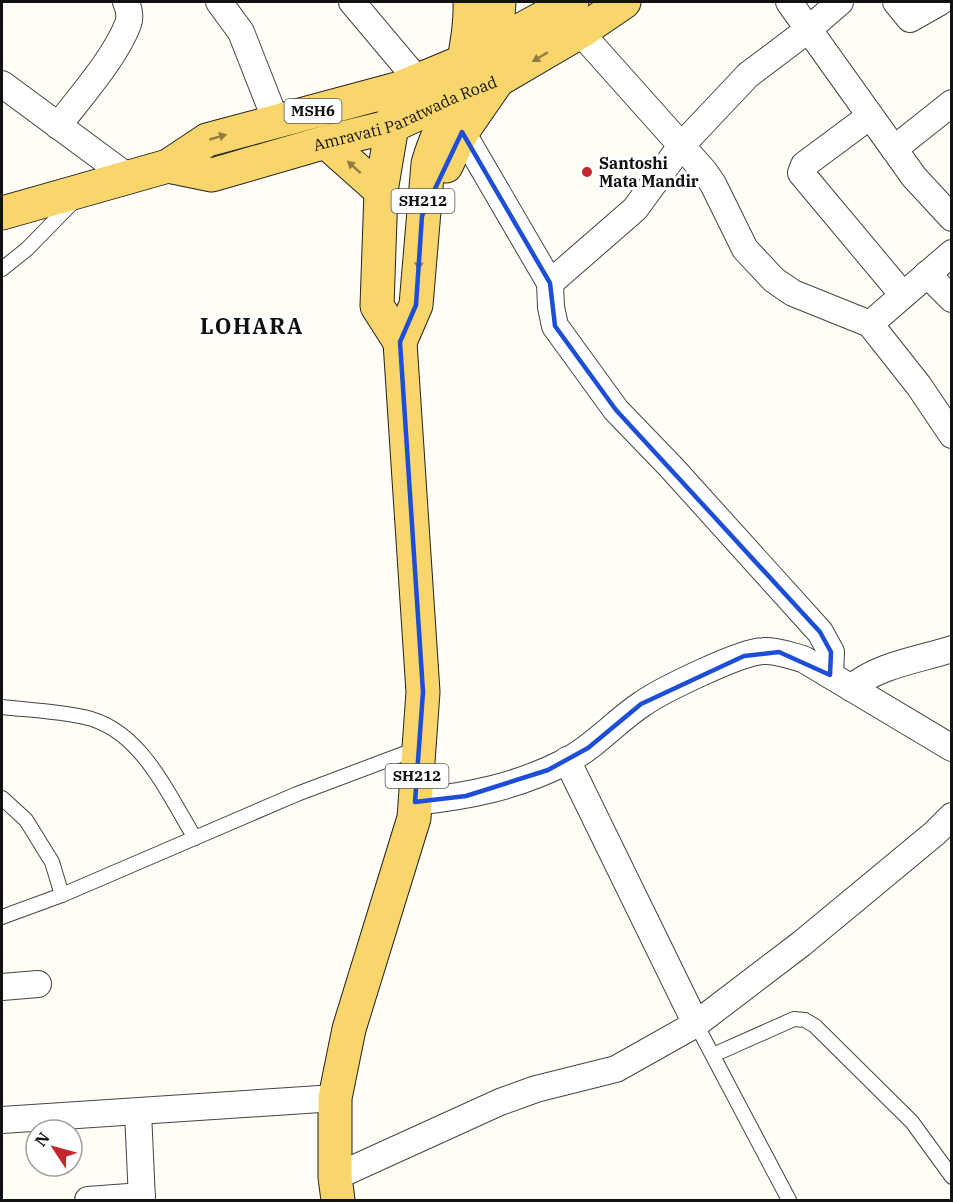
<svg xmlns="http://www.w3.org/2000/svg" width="953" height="1202" viewBox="0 0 953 1202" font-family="'IBM Plex Serif',serif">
<rect width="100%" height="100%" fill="#fffdf5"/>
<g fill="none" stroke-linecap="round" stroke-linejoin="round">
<defs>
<g id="service">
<path d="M2 269 27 249 74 201"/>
<path d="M2 707C28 710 57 711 84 717 141 729 167 793 195 838"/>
<path d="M2 798 26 820 52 862 62 895"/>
<path d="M2 917 62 895 297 794 419 748"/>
<path d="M696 1024 789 1200"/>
<path d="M713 1055 794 1019 805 1020 815 1026 912 1122 952 1177"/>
</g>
<g id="minor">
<path d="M219 2 241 32 276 121"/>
<path d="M352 2 410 71"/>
<path d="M789 2 914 177 952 218"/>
<path d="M896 2 910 19 940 2"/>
<path d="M580 32 704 171 713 184 745 249 774 280 793 293 870 324 919 386 952 435"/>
<path d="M2 84 128 177"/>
<path d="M870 116 804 165 801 173 903 295"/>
<path d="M58 126C80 97 115 58 128 24 131 16 129 9 126 2"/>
<path d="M462 132 550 283"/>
<path d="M894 149 952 103"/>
<path d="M927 274 952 299"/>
<path d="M870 324 952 253"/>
<path d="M830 675 831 652 820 632 671 467 616 410 555 326 551 307 550 283 635 209 681 146 748 75 809 29 840 2"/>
<path d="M851 688C878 665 918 660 952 649"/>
<path d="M567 760 696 1024"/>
<path d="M415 802C469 796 516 787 565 762 594 747 615 722 642 704 662 690 740 652 763 651 777 650 791 656 803 659L952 748"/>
<path d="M2 987 38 984"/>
<path d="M138 1112 142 1200"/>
<path d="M2 1120 335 1098"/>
<path d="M335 1177 500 1102 536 1089 616 1069 696 1024 801 944 935 833 952 816"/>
<path d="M88 1200 142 1196"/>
</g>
<g id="primary">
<path d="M395 108 381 191 377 306 400 342"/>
<path d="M326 142 381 191"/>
<path id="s1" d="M168 166 212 175 326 142 392 126 454 97 498 80 580 32 624 2"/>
<path d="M446 166 462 132 498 80 496 44 499 2"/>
<path d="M2 213 168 166 207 140 397 89 462 62 572 2"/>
<path d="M338 1200 335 1177V1098L349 1029 414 818 423 692 400 342 416 305 428 164C434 141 445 121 453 99 463 72 471 30 470 2"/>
</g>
</defs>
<use href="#service" stroke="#444" stroke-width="16"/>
<use href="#minor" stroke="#444" stroke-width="28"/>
<use href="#primary" stroke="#222" stroke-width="35"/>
<use href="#service" stroke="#fff" stroke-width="14"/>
<use href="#minor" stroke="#fff" stroke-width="26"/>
<use href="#primary" stroke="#f9d66b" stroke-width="33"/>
</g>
<defs><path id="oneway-solid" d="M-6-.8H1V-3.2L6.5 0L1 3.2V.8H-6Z" transform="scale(1.5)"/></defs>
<g fill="#917d42">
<use href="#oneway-solid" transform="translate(540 57) rotate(149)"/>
<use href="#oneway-solid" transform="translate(218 137) rotate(-16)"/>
<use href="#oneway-solid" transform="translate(354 167) rotate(-138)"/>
<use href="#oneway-solid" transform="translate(419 261) rotate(94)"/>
</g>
<path fill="none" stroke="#1d4ed8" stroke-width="4.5" stroke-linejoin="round" d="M462 132 550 283 555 326 616 410 820 632 831 652 830 675 779 652 744 656 641 704 588 748 548 770 466 796 415 802 423 692 400 342 416 305 422 216Z"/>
<circle fill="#c4262e" stroke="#fff" stroke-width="2" cx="587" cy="172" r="6"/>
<g text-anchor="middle" stroke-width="6" stroke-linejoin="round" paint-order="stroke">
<g fill="#fff" stroke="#585858" stroke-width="1.5">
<rect x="284.5" y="99" width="57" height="24" rx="4.5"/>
<rect x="391.5" y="189" width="63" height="24" rx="4.5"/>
<rect x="385.5" y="764" width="63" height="24" rx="4.5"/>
</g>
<g font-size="15" font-weight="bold" fill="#111">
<text x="313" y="116">MSH6</text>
<text x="423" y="206">SH212</text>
<text x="417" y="781">SH212</text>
</g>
<g font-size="16" fill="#111" stroke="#fff">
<text dy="6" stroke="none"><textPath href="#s1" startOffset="248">Amravati Paratwada Road</textPath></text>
</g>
<g font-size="16" font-weight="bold" fill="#111" stroke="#fff" text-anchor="start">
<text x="599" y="169">Santoshi<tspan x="599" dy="18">Mata Mandir</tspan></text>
</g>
<g font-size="22" font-weight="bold" letter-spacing="1.5" fill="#111" stroke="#fff">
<text x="252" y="334">LOHARA</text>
</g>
</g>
<rect width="953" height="1202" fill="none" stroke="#111111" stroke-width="6"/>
<g transform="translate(54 1148) rotate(306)"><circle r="28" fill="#ffffff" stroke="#a0a0a0" stroke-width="1.5"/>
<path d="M0-4.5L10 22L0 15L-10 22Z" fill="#c4262e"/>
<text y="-9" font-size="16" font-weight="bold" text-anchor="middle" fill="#111111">N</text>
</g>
</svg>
